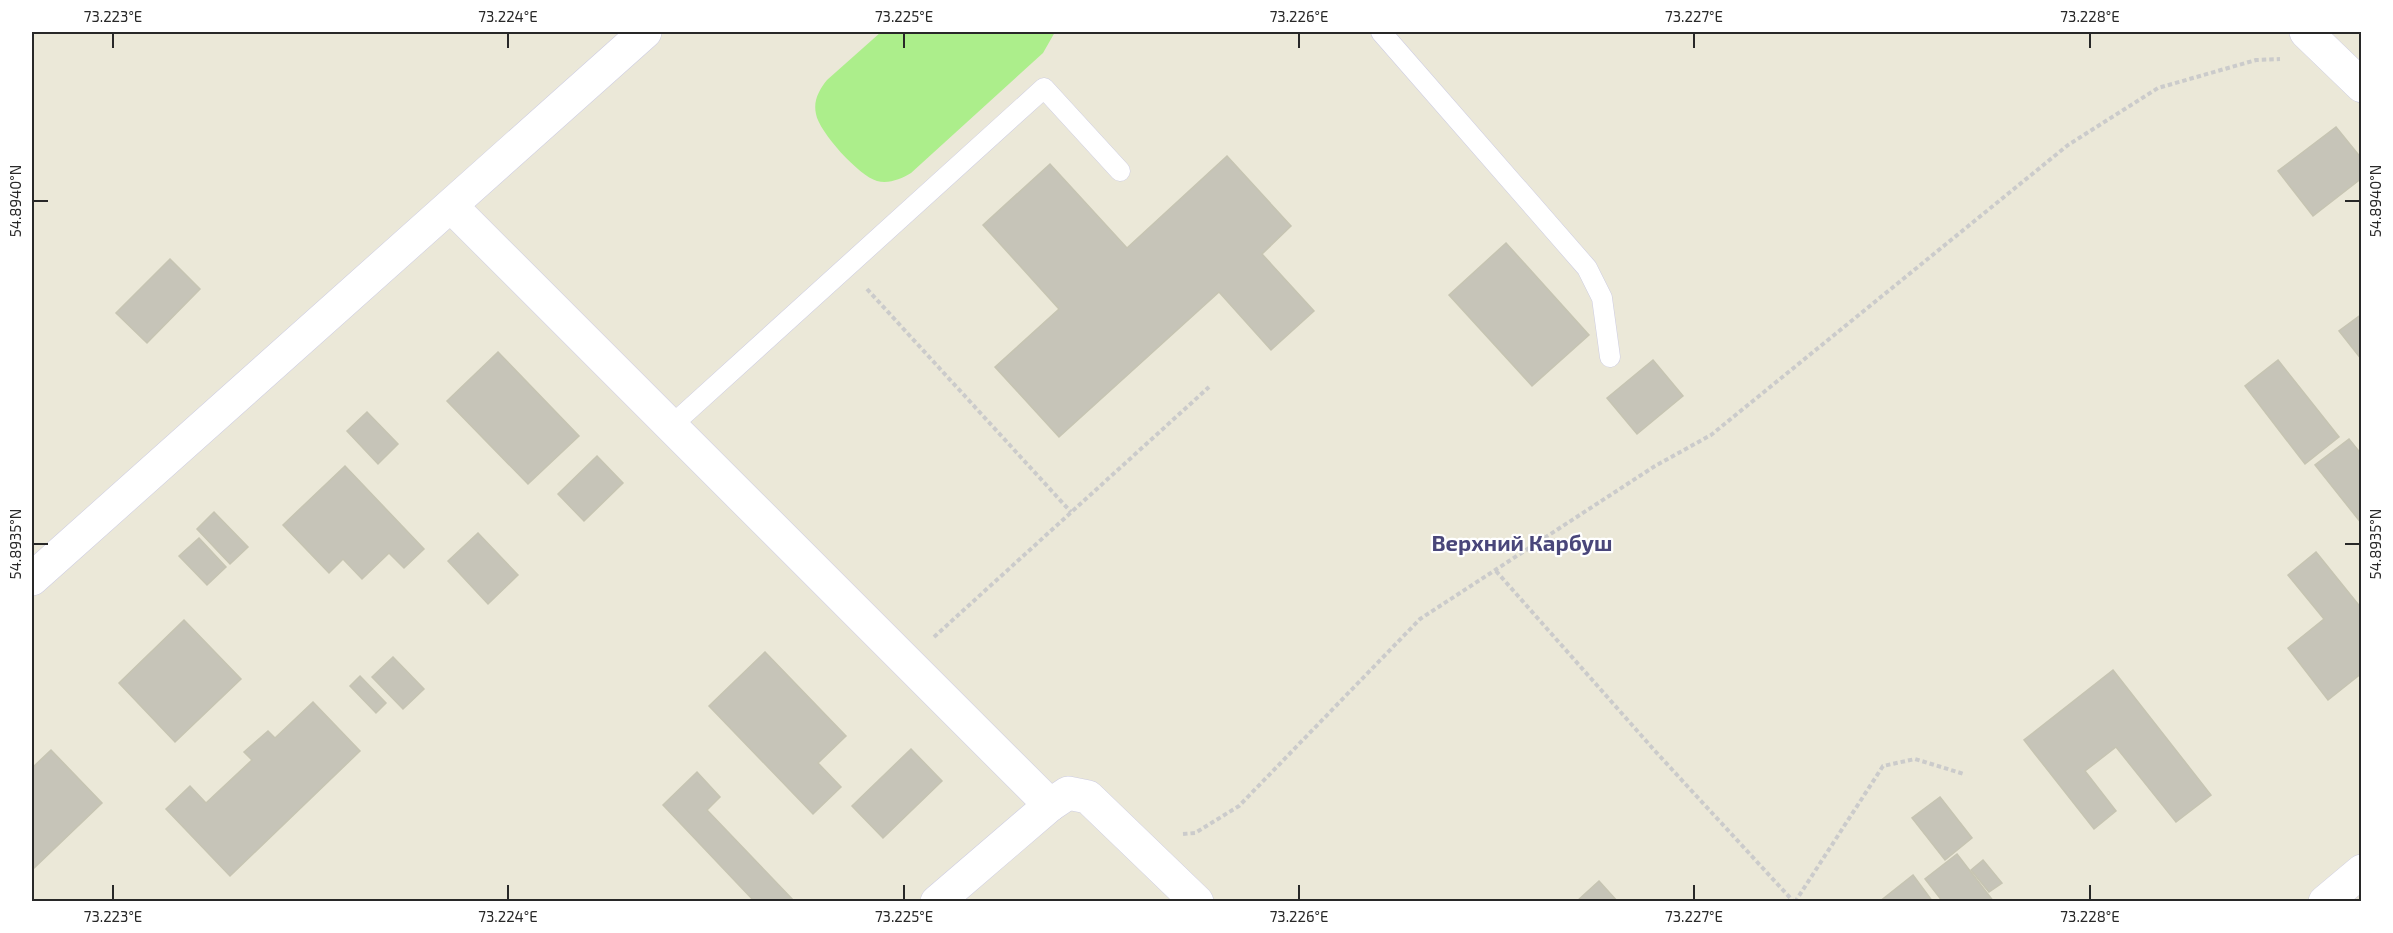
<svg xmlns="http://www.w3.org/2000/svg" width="2393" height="933" viewBox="0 0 2393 933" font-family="'Exo 2',sans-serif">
<rect width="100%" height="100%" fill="#ebe8d8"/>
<path fill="#acee8b" d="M881 32H1055L1043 53 911 173C901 179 889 184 877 181 859 176 819 132 816 114 813 101 819 90 827 80Z"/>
<g fill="#c6c4b8" stroke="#c6c4b2" stroke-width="1.5">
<path d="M2336 127 2362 159V178L2313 216 2278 171Z"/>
<path d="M1227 156 1291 226 1262 254 1314 311 1271 350 1219 292 1059 437 995 367 1059 309 983 225 1050 164 1127 248Z"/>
<path d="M1506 243 1589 335 1532 386 1449 295Z"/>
<path d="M170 259 200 289 147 343 116 313Z"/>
<path d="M2362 314V360L2339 331Z"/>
<path d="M498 352 579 436 528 484 447 401Z"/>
<path d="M1653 360 1683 396 1637 434 1607 398Z"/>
<path d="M2278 360 2339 437 2305 464 2245 386Z"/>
<path d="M367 412 398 444 378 464 347 431Z"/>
<path d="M2349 439 2362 455V524L2315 465Z"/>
<path d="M597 456 623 483 584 521 558 494Z"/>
<path d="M345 466 424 549 404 568 389 553 362 579 343 559 329 573 283 525Z"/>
<path d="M214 512 248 547 230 564 197 529Z"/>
<path d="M478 533 518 575 488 604 448 561Z"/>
<path d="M199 538 226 567 207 585 179 556Z"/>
<path d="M2316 552 2362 609V673L2328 700 2288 648 2324 619 2288 575Z"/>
<path d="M184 620 241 679 175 742 119 683Z"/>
<path d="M765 652 846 736 818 763 841 787 813 814 709 706Z"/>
<path d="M393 657 424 689 403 709 372 677Z"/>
<path d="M2113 670 2211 795 2176 822 2116 747 2085 771 2116 811 2094 829 2024 740Z"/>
<path d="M360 676 386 703 376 713 350 686Z"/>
<path d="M313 702 360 751 230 876 166 809 190 786 206 803 252 760 244 752 268 731 275 738Z"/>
<path d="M911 749 942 781 883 838 852 806Z"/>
<path d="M51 750 102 803 32 870V768Z"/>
<path d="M697 772 720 797 707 810 795 902H755L663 805Z"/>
<path d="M1940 797 1972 838 1945 860 1912 818Z"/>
<path d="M1957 854 1994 902H1943L1925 879Z"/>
<path d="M1983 860 2002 883 1989 892 1971 870Z"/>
<path d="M1913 875 1933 902H1879Z"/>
<path d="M1599 881 1618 902H1576Z"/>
</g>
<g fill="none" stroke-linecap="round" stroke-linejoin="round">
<defs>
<g id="lane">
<path d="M1381 32 1587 268 1602 298 1610 357"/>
<path d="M671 426 1044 88 1120 171"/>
</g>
<g id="street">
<path d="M2306 32 2362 86"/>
<path d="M451 206 1050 805 1068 793 1088 797 1197 902"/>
<path d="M32 579 645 32"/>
<path d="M937 902 1050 805"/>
<path d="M2325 902 2362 871"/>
</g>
</defs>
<use href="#lane" stroke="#cecde2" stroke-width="21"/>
<use href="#street" stroke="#cecde2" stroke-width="34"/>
<g stroke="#cbcbcb" stroke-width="4" stroke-dasharray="4.5 3" stroke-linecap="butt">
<path d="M867 289 1071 512"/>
<path d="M1496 571 1655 751 1794 902"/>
<path d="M934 637 1209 387"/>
<path d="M1183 834 1195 833 1239 806 1420 619 1655 466 1711 435 2068 145 2158 88 2256 60 2280 59"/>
<path d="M1795 902 1883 766 1915 759 1964 774"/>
</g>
<use href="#lane" stroke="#fff" stroke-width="20"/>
<use href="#street" stroke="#fff" stroke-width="33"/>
</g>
<path fill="none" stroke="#282828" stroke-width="2" d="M113 33V48M508 33V48M904 33V48M1299 33V48M1694 33V48M2090 33V48M33 201H48M2345 201H2360M33 544H48M2345 544H2360M113 885V900M508 885V900M904 885V900M1299 885V900M1694 885V900M2090 885V900"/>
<g text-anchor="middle" stroke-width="4.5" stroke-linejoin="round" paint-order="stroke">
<g font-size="22" font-weight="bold" fill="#49467a" stroke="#fff">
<text x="1522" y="551">Верхний Карбуш</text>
</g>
</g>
<rect width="2393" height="933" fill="none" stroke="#ffffff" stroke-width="66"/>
<rect x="33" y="33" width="2327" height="867" fill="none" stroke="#282828" stroke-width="2"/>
<g font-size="15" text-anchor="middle" fill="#282828">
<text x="113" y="22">73.223°E</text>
<text x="508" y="22">73.224°E</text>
<text x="904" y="22">73.225°E</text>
<text x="1299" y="22">73.226°E</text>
<text x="1694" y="22">73.227°E</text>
<text x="2090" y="22">73.228°E</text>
<text transform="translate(16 201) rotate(-90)" y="5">54.8940°N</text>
<text transform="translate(2376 201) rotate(-90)" y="5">54.8940°N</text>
<text transform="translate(16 544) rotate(-90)" y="5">54.8935°N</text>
<text transform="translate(2376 544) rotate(-90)" y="5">54.8935°N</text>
<text x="113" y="922">73.223°E</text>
<text x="508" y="922">73.224°E</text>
<text x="904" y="922">73.225°E</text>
<text x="1299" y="922">73.226°E</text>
<text x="1694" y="922">73.227°E</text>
<text x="2090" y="922">73.228°E</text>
</g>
</svg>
